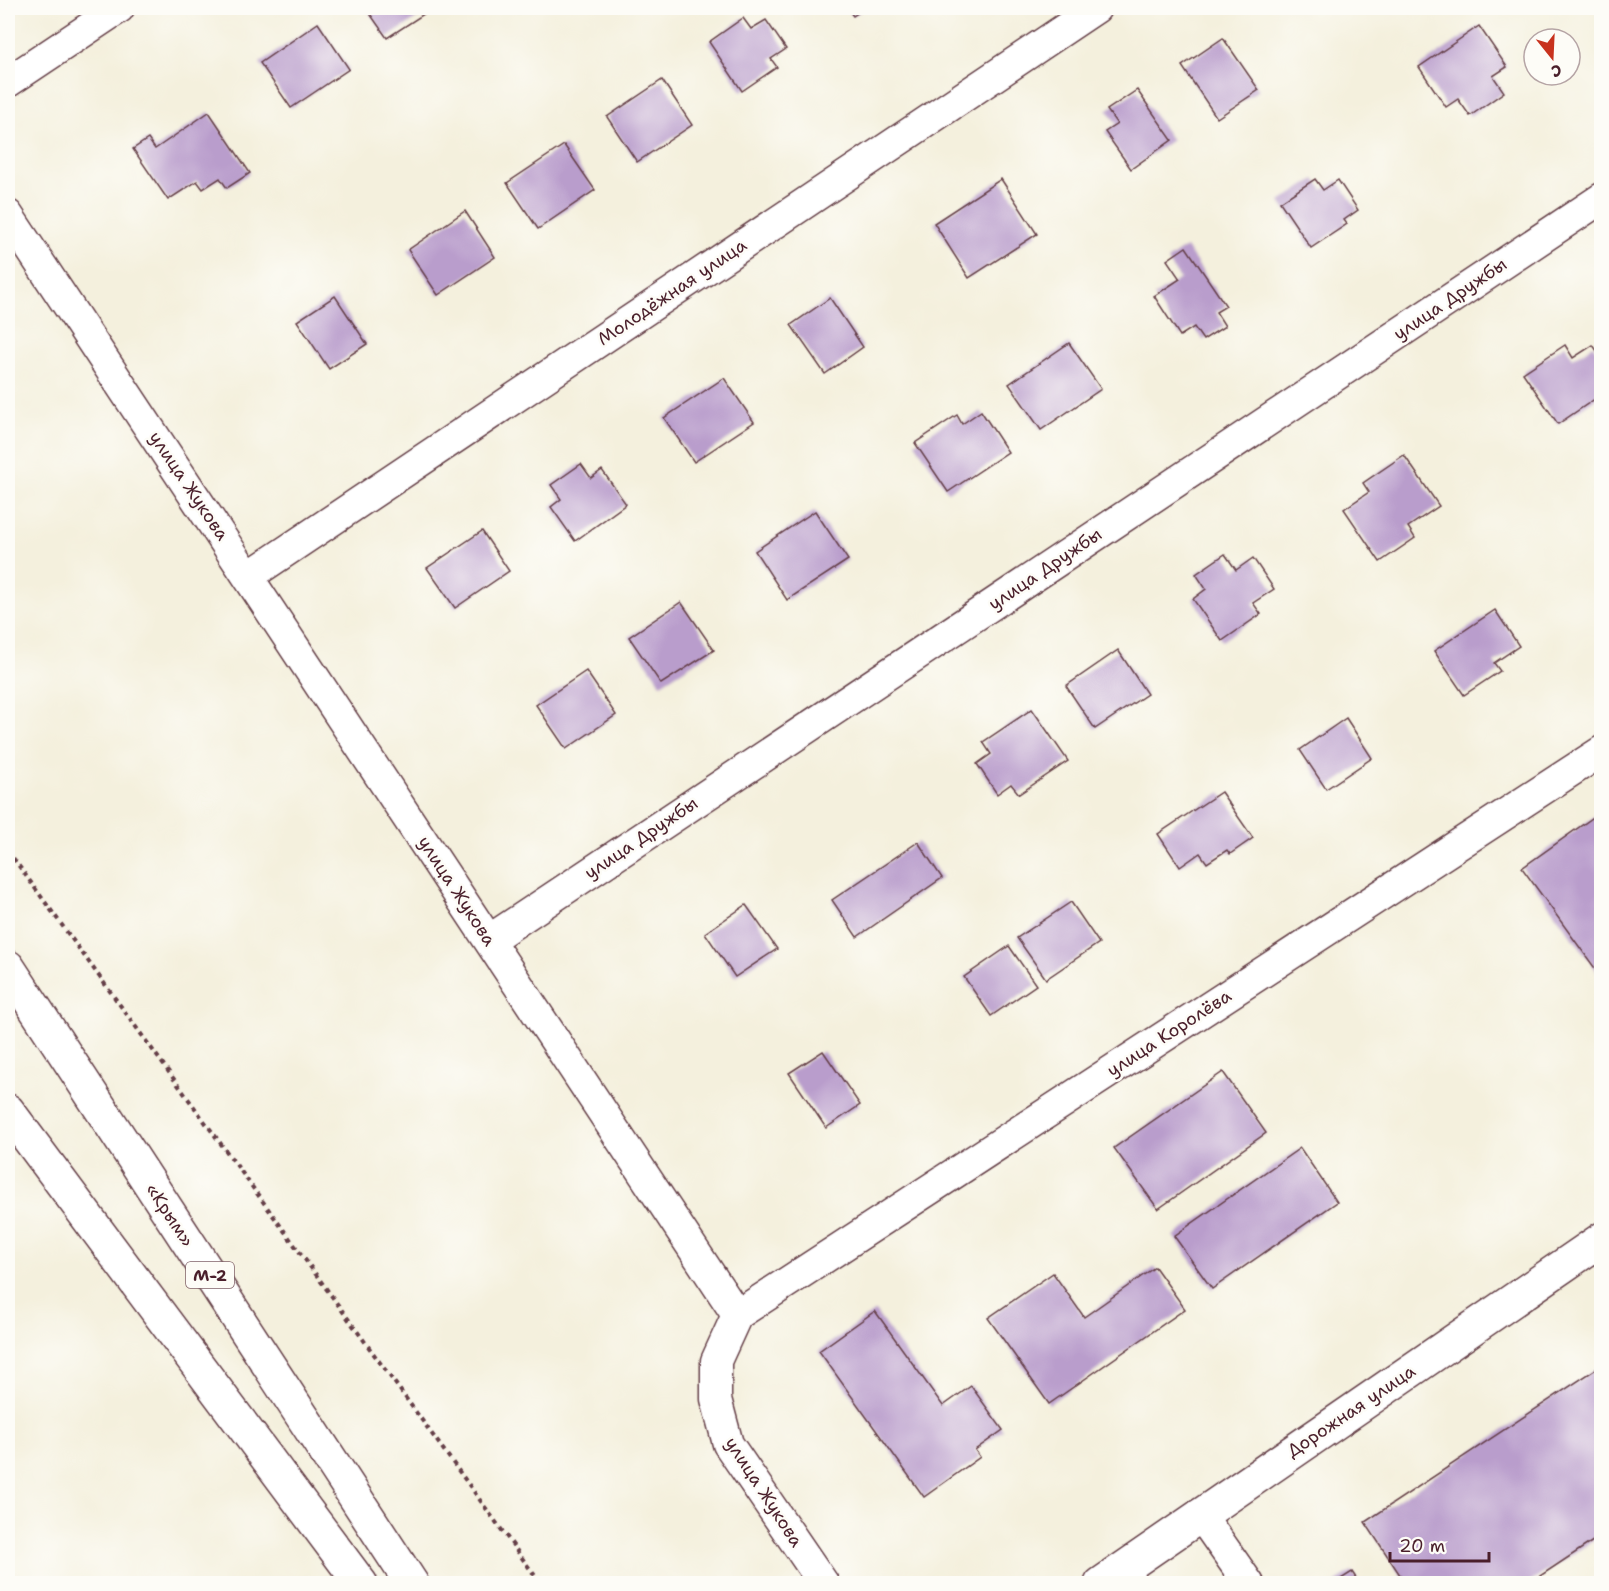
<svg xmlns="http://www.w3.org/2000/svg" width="1609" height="1591" viewBox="0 0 1609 1591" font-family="'Shantell Sans',sans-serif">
<rect width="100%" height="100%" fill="#fdfcf7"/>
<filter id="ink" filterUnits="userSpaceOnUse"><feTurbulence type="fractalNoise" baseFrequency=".0167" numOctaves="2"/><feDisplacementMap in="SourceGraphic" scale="12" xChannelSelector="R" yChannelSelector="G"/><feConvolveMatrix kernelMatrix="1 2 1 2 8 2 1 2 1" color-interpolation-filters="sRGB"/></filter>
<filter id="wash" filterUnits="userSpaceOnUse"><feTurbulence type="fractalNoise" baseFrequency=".008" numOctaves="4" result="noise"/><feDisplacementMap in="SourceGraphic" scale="24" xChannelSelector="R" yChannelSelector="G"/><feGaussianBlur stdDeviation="1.35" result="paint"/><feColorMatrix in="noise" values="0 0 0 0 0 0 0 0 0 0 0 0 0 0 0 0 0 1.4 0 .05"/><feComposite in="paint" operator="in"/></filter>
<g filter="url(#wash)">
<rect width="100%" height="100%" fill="#f4f0dd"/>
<g id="blocks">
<g fill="#b99dcc">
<path d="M366 8H433L387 38Z"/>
<path d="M847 8H865L853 16Z"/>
<path d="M743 18 751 29 766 20 786 49 771 59 777 67 742 91 709 42Z"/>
<path d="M318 23 349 69 291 108 260 63Z"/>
<path d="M1479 26 1507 67 1493 76 1504 92 1470 116 1458 99 1446 107 1419 67Z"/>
<path d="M1223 38 1259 90 1217 118 1182 66Z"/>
<path d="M662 80 692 125 637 162 607 117Z"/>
<path d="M1137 90 1172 140 1131 169 1105 132 1117 124 1107 110Z"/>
<path d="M209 112 250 173 227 188 220 178 203 189 197 181 168 200 133 149 148 139 155 149Z"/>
<path d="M564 145 595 190 538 229 507 183Z"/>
<path d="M1001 179 1037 234 969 278 934 223Z"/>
<path d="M1315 179 1323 190 1338 180 1358 210 1344 220 1347 224 1311 248 1280 202Z"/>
<path d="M465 211 495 257 438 295 408 250Z"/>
<path d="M1186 247 1226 306 1216 312 1225 326 1203 340 1194 327 1180 336 1154 296 1180 279 1167 260Z"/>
<path d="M335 296 367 344 329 369 297 321Z"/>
<path d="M830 298 863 347 825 374 791 325Z"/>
<path d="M1069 343 1101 389 1041 430 1009 384Z"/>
<path d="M1565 345 1573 358 1593 345 1602 358V394L1558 424 1523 373Z"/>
<path d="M724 378 754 422 694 462 664 418Z"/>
<path d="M981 411 1008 452 948 492 915 443 957 415 962 424Z"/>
<path d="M1404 455 1439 506 1408 527 1415 538 1380 562 1344 509 1369 492 1363 483Z"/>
<path d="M581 464 591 478 602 470 626 504 575 541 551 507 561 499 551 485Z"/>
<path d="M815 511 848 560 787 600 755 551Z"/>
<path d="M482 531 509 571 455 608 427 568Z"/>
<path d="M1225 554 1236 570 1253 558 1274 589 1253 603 1261 614 1222 641 1193 599 1206 589 1196 574Z"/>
<path d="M681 602 714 650 661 684 629 637Z"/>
<path d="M1495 610 1519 646 1494 663 1500 671 1464 695 1434 651Z"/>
<path d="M1118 650 1147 694 1095 729 1066 686Z"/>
<path d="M586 671 616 715 566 749 536 705Z"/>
<path d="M1032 709 1068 761 1019 794 1011 784 997 794 977 764 991 754 983 742Z"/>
<path d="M1346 718 1372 758 1326 789 1300 750Z"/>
<path d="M1221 792 1253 838 1230 854 1227 850 1207 863 1200 853 1180 867 1158 834Z"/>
<path d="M1602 811V978L1522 868Z"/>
<path d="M918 842 942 878 857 937 832 900Z"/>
<path d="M1071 902 1099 943 1046 979 1017 938Z"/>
<path d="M746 905 777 949 735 977 705 933Z"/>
<path d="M1009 946 1036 985 991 1016 964 977Z"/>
<path d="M823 1051 860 1105 826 1128 789 1073Z"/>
<path d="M1223 1072 1266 1133 1158 1209 1114 1148Z"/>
<path d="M1300 1148 1337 1202 1212 1289 1174 1236Z"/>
<path d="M1155 1267 1185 1309 1049 1404 988 1318 1053 1273 1084 1317Z"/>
<path d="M875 1311 943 1406 971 1386 1003 1430 975 1450 980 1457 924 1497 819 1351Z"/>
<path d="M1599 1367 1602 1371V1535L1528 1584H1406L1365 1522Z"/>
<path d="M1352 1572 1360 1584H1333Z"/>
</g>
</g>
</g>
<g filter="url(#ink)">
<use href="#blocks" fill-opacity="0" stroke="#643e46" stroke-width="1.5"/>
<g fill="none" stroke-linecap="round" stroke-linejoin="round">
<defs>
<g id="minor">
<path d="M8 82 119 8"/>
<path d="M8 215 737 1315 716 1361V1399L728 1444 824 1584"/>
<path d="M249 576 1096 8"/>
<path d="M489 940 1602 198"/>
<path d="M737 1315 1602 751"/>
<path d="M1200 1514 1249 1584"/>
</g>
<path id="tertiary" d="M1101 1584 1602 1239"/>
<g id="trunk">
<path d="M8 967 412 1584"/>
<path d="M8 1111 361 1584"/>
</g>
</defs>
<use href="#minor" stroke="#643e46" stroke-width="33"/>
<use href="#tertiary" stroke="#643e46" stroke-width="36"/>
<use href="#trunk" stroke="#643e46" stroke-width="36"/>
<path stroke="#643e46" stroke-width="4" stroke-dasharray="4.5 4.5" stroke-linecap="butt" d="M8 851 541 1584"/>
<use href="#minor" stroke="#fff" stroke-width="30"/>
<use href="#tertiary" stroke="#fff" stroke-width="33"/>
<use href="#trunk" stroke="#fff" stroke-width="33"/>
</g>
</g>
<g text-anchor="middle" stroke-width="5" stroke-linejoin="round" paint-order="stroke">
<rect fill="#fdfcf7" stroke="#806168" stroke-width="1.5" x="186" y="1262" width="48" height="26" rx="4.5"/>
<g font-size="16" font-weight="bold" fill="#4a1f2b">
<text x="210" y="1281">М-2</text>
</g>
<g font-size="18" fill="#4a1f2b" stroke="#fdfcf7">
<text transform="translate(672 292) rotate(-34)" y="6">Молодёжная улица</text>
<text transform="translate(1450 299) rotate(-34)" y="6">улица Дружбы</text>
<text transform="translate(189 486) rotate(56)" y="6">улица Жукова</text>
<text transform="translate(1045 569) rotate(-34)" y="6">улица Дружбы</text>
<text transform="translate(641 838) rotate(-34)" y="6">улица Дружбы</text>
<text transform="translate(457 891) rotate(57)" y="6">улица Жукова</text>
<text transform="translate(1169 1033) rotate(-33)" y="6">улица Королёва</text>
<text transform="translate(170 1215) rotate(57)" y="6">«Крым»</text>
<text transform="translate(1351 1411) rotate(-34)" y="6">Дорожная улица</text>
<text transform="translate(764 1492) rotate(57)" y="6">улица Жукова</text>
</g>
</g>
<rect width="1609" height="1591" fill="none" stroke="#fdfcf7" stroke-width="30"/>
<g transform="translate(1552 57) rotate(162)"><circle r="28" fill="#fdfcf7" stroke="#b5a4a5" stroke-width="1.5"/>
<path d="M0-4.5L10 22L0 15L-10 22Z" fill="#c8321e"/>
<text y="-9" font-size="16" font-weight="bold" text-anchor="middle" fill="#4a1f2b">С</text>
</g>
<path d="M1390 1552v9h99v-9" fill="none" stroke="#4a1f2b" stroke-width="3"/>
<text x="1399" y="1552" font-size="18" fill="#4a1f2b" stroke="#fdfcf7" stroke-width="4.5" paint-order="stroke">20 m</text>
</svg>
